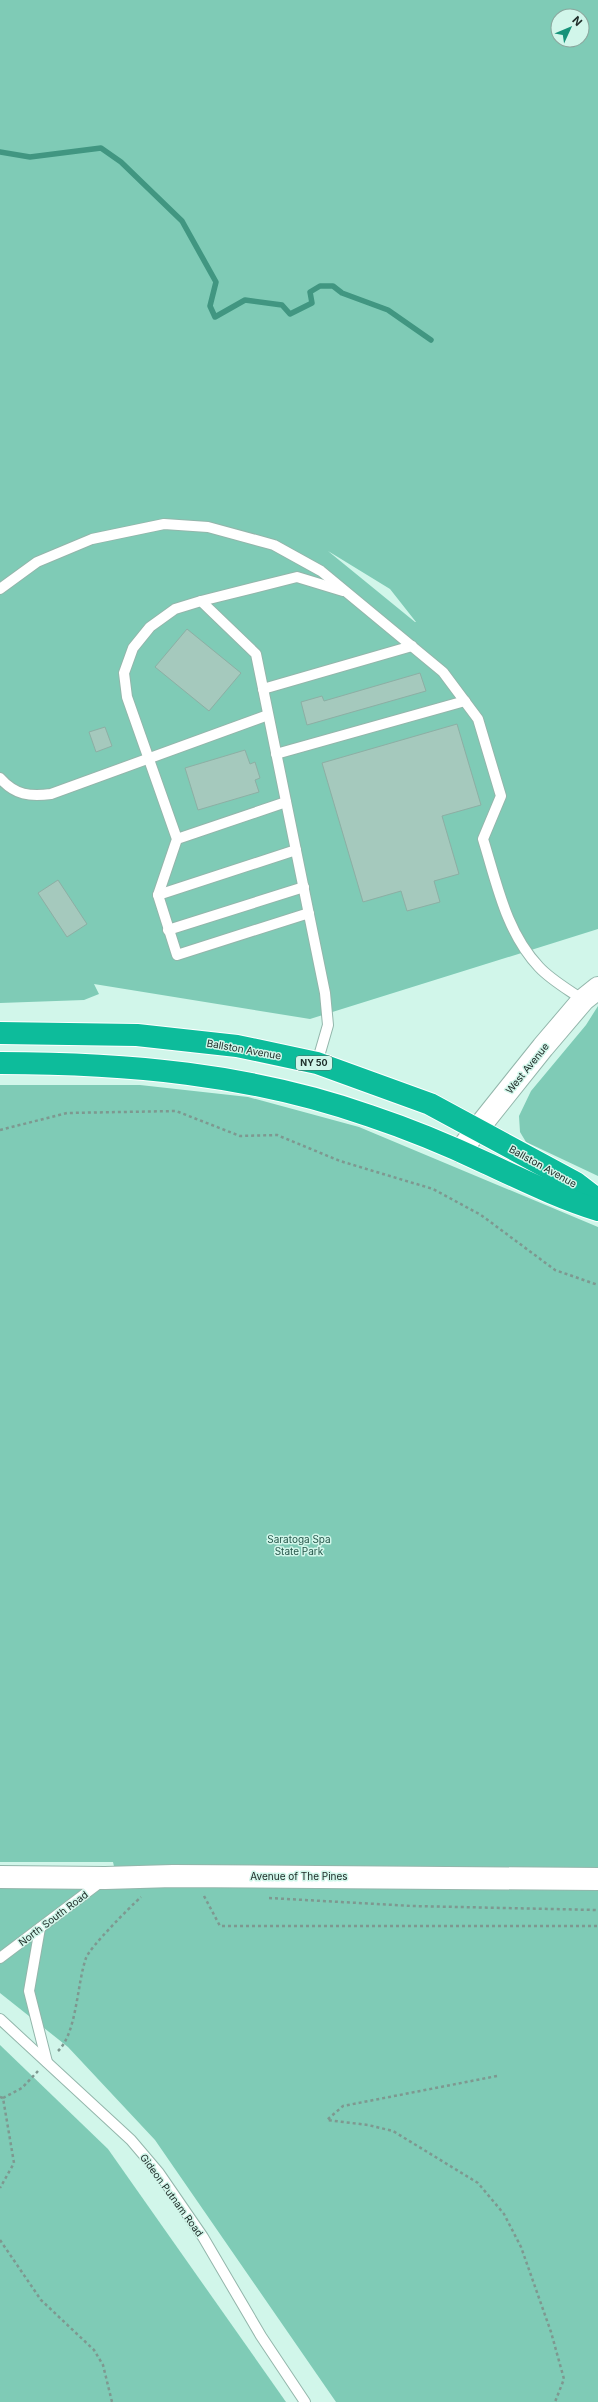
<svg xmlns="http://www.w3.org/2000/svg" width="598" height="2402" viewBox="0 0 598 2402" font-family="Inter,sans-serif">
<rect width="100%" height="100%" fill="#d1f6ea"/>
<g fill="#7fcbb6" fill-rule="evenodd">
<path d="M0 0H598V929L310 1019 94 984 99 994 84 1000 0 1003ZM558 16H582V40H558ZM328 551 390 589 416 622H415Z"/>
<path d="M598 1006V1176L526 1142 520 1132 519 1116 531 1091 586 1025Z"/>
<path d="M0 1085H140L248 1097 359 1127 598 1227V2402H336L155 2140 68 2047 0 1993V1886L119 1888 113 1862H0Z"/>
<path d="M0 2045 108 2149 286 2402H0Z"/>
</g>
<g fill="none" stroke-linecap="round" stroke-linejoin="round">
<path stroke="#419681" stroke-width="5.5" d="M0 152 30 157 101 148 121 162 182 221 216 282 210 306 215 317 245 300 282 305 290 314 312 303 310 292 320 286H333L342 293 388 310 431 340"/>
</g>
<g fill="#a5c9bd" stroke="#8cafa4">
<path d="M187 629 241 673 209 711 155 667Z"/>
<path d="M420 673 426 691 307 725 301 702 322 696 324 701Z"/>
<path d="M457 724 481 805 442 816 459 874 434 881 440 902 407 911 401 891 363 902 322 763Z"/>
<path d="M105 727 112 746 96 752 89 732Z"/>
<path d="M245 750 250 764 255 762 260 778 255 780 259 792 198 810 185 768Z"/>
<path d="M58 880 87 924 67 937 38 893Z"/>
</g>
<g fill="none" stroke-linecap="round" stroke-linejoin="round">
<defs>
<g id="lane">
<path d="M0 589 37 562 92 539 164 524 208 527 274 545 321 571 443 672 478 719 501 796 483 839C497 884 506 932 539 967 551 980 569 990 583 1000"/>
<path d="M201 601 297 577 343 591"/>
<path d="M263 689 412 646"/>
<path d="M276 754 465 701"/>
<path d="M0 778C15 795 30 797 51 794L268 715"/>
<path d="M177 839 286 802"/>
<path d="M158 895 296 850"/>
<path d="M309 913 177 955 158 895 177 839 127 697 124 673 133 648 150 627 175 609 201 601 256 654 325 993 328 1025 317 1063"/>
<path d="M168 930 304 887"/>
<path d="M40 1928 29 1991 47 2062"/>
<path d="M0 1958 102 1881"/>
<path d="M0 2019 131 2140 159 2173 203 2237 261 2336 305 2402"/>
</g>
<g id="secondary">
<path d="M460 1151 543 1047 583 1000 598 988"/>
<path d="M0 1877 105 1878 173 1876 598 1879"/>
</g>
<g id="highway">
<path d="M0 1033 137 1035 237 1046 317 1063 430 1104 576 1183 598 1200"/>
<path d="M0 1063C125 1063 251 1074 370 1116 409 1129 448 1145 486 1163 523 1180 559 1198 598 1210"/>
</g>
</defs>
<use href="#lane" stroke="#93b6ab" stroke-width="12"/>
<use href="#secondary" stroke="#93b6ab" stroke-width="24"/>
<use href="#highway" stroke="#fff" stroke-width="24"/>
<g stroke="#7e9890" stroke-width="2.5" stroke-dasharray="3 3" stroke-linecap="butt">
<path d="M0 1130 67 1113 176 1111 240 1136 277 1135 340 1161 433 1189 481 1215 555 1270 598 1285"/>
<path d="M204 1896 220 1926H598"/>
<path d="M269 1898 412 1906 598 1910"/>
<path d="M58 2051C77 2033 77 1983 86 1958 90 1947 130 1907 141 1897"/>
<path d="M497 2076 343 2106 327 2120 368 2125 393 2131 478 2183 504 2214 521 2247 551 2332 564 2379 555 2402"/>
<path d="M0 2097 3 2098 14 2163 0 2188"/>
<path d="M3 2098 22 2088 38 2071"/>
<path d="M0 2240 41 2300 94 2350 103 2365 112 2402"/>
</g>
<use href="#lane" stroke="#fff" stroke-width="10"/>
<use href="#secondary" stroke="#fff" stroke-width="22"/>
<use href="#highway" stroke="#0dbc9b" stroke-width="22"/>
</g>
<g text-anchor="middle" stroke-width="3" stroke-linejoin="round" paint-order="stroke">
<rect fill="#d1f6ea" stroke="#556a64" stroke-width="1" x="296" y="1056" width="36" height="14" rx="3"/>
<g font-size="9" font-weight="bold" fill="#202e2a">
<text x="314" y="1066">NY 50</text>
</g>
<g font-size="10" fill="#202e2a" stroke="#d1f6ea">
<text transform="translate(244 1049) rotate(10)" y="4">Ballston Avenue</text>
<text transform="translate(527 1068) rotate(-51)" y="4">West Avenue</text>
<text transform="translate(543 1166) rotate(29)" y="4">Ballston Avenue</text>
<text x="299" y="1880">Avenue of The Pines</text>
<text transform="translate(53 1918) rotate(-37)" y="4">North South Road</text>
<text transform="translate(172 2195) rotate(54)" y="4">Gideon Putnam Road</text>
</g>
<g font-size="10" fill="#27574b" stroke="#d1f6ea">
<text x="299" y="1543">Saratoga Spa<tspan x="299" dy="12">State Park</tspan></text>
</g>
</g>
<g transform="translate(570 28) rotate(46)"><circle r="19" fill="#d1f6ea" stroke="#8aa69d"/>
<path d="M0-3L7 15L0 10L-7 15Z" fill="#169279"/>
<text y="-6" font-size="11" font-weight="bold" text-anchor="middle" fill="#202e2a">N</text>
</g>
</svg>
